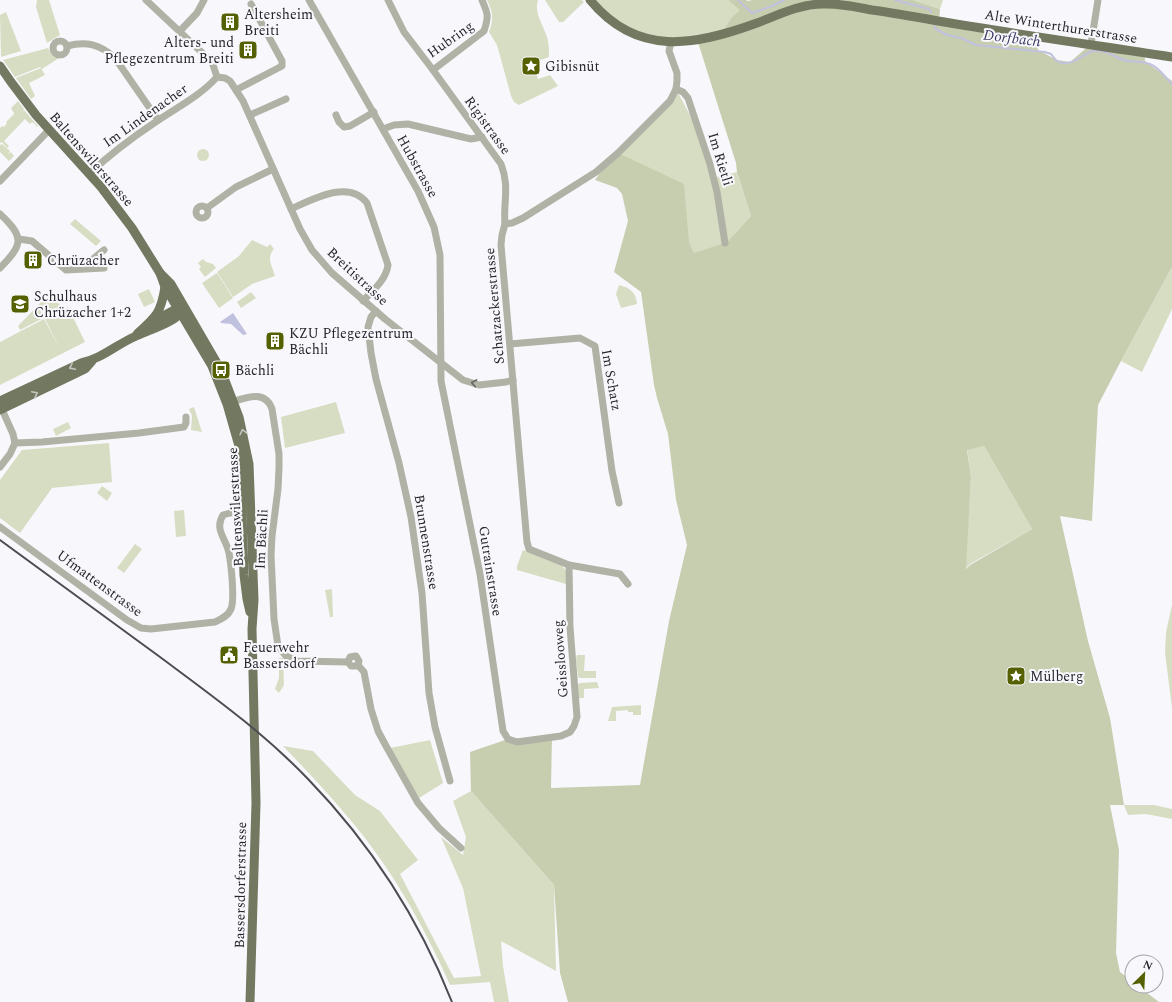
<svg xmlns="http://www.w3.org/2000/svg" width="1172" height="1002" viewBox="0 0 1172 1002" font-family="Spectral,serif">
<rect width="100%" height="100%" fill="#f8f8fc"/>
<g fill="#d7ddc2">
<path d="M37 0H49L60 35 47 43 36 7Z"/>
<path d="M487 0H538C534 13 543 25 547 37 549 43 549 51 549 57L532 63 538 79 550 75 558 86 519 105 514 102 511 96 497 45 489 32C494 18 493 13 487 0Z"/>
<path d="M545 0H582L584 2 563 22H559Z"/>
<path d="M594 0H728L741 10 731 18 721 34 671 42 620 28Z"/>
<path d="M913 0H943L940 9Z"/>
<path d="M6 12 21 51 1 57 0 15Z"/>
<path d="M48 48 52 55 59 58 42 69 40 67 15 77 3 60Z"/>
<path d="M41 68 45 75 29 83 35 96 31 99 16 78Z"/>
<path d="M676 89 692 119 712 178 737 172 751 216 727 242 694 254 689 242 618 153Z"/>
<path d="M18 101 24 109 22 112 24 110 38 126 36 127V125L32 122 30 124 25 119 4 141 9 146 7 148 2 142 0 143V128L2 126 4 127 7 123 6 122 13 115 15 116 13 114 14 113 11 108Z"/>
<path d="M2 144 10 151 8 154 11 152 14 156 9 161 0 152V145Z"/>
<circle cx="203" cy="155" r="6"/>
<path d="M75 219 101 241 96 246 70 224Z"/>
<path d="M252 240 267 247 270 244 274 249C266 257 272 266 275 276L252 284 233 297 217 272 239 256Z"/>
<path d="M203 259 206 262 213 264 216 268 205 277 199 269 201 267 198 263Z"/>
<path d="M1172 267V309L1142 372 1121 361Z"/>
<path d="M217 273 233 298 219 308 202 283Z"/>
<path d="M619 285C630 288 636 292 637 304L621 308 616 294Z"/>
<path d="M149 289 155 302 144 307 138 294Z"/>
<path d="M251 292 256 298 241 308 237 302Z"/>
<path d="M49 294 63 308 20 330 18 326Z"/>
<path d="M68 307 85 342 0 385V342L44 319 60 349 45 319Z"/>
<path d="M336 402 345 433 285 448 281 417Z"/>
<path d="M194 407 202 432 191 430 192 416 189 409Z"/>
<path d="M68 422 71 428 56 436 53 429Z"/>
<path d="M109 443 112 482 52 488 20 533 0 518V480L22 450Z"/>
<path d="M984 446 1032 529 970 564 965 569 971 477 967 449Z"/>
<path d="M102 486 112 493 107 501 97 493Z"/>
<path d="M184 510 186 536 176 537 174 511Z"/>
<path d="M135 544 142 549 124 573 117 568Z"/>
<path d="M523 550 561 564 566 571V584L517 570V566Z"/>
<path d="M332 589 333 617H330L325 590Z"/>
<path d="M1172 605V708L1165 653 1166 632Z"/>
<path d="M577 655H585L584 671H596V678H580L578 677 576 658Z"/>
<path d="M279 658H283L284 685 279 693 275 689 279 678Z"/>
<path d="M597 682 599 688 584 689V698H578L577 685 580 683Z"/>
<path d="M641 705V715H633V712H628V710L616 711V721H608L612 707Z"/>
<path d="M430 740 443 783 419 798 390 748Z"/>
<path d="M283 746 313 751 355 795 380 811 418 860 400 874 454 978 481 976 463 888 441 837 463 855 466 837 453 801 471 791 554 885 556 971 501 941 503 966 509 1002H494L490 982 450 985C423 924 390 866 347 816 327 792 305 769 283 746Z"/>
<path d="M1124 805H1154L1172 809V819L1146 814 1128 815Z"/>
</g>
<path fill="#c7ceb0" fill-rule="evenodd" d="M728 0H746L748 1 752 0H913L940 9 939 21 1038 36V50L1057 60 1070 62 1091 44 1144 52 1145 61 1172 81V267L1121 361 1098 405 1092 521 1060 516 1088 641 1110 718 1124 805H1110L1119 850 1116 953 1120 972 1132 981V986H1138L1159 1002H568L560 973 554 885 471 791 470 752 508 739 552 737 551 788 640 785 669 621 687 545 676 500 668 434 657 398 654 385 641 292 614 272 628 221 622 194 617 188 595 180 607 163 618 153 684 184 689 242 694 253 727 242 751 216 737 172 736 163 697 39 721 34 731 18 740 10ZM984 446 1032 529 970 565 966 569 971 477 967 450Z"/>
<path fill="#c0c1de" d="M233 313 247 334 243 335 231 324 221 323 220 322Z"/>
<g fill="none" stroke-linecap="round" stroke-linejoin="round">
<g stroke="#c0c1de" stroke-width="2">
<path d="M738 0 752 13 772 6 784 0"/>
<path d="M895 0 929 9 931 12"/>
<path d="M934 26 936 29 947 35 961 38 976 45 1045 52C1047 53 1049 53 1051 54 1054 57 1055 61 1059 62 1072 66 1080 57 1090 52 1105 47 1115 59 1128 61 1136 62 1144 61 1152 65 1159 68 1166 78 1172 84"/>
</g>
<g stroke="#afb2a5" stroke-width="7">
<path d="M146 0 212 62 217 77"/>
<path d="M309 0 418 191 434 227 440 255 441 381 480 574 503 731 508 739 517 742 561 736 570 732 574 726 577 717 570 627 569 565"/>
<path d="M388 0 404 32 433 70 484 31C489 16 488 14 482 0"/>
<path d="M180 31 197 13 204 0"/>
<circle cx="60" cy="48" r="7"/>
<path d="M1091 44 1098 0"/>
<path d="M67 46C86 41 100 44 115 58L158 120"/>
<path d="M433 70 501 164C510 187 503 202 505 224"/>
<path d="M217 77 225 78 230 81 243 101 300 229 312 250 332 273 385 319 463 380 479 385 506 382 513 380"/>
<path d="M676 89 683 92 688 98 710 164 717 192 725 243"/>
<path d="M236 90 282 66V61L251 4"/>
<path d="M250 115 286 99"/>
<path d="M336 115 339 122 344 127 350 126 374 112"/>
<path d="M383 129 394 125 408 124 471 139 482 137"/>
<path d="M89 174C110 154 133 137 157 121 178 107 201 95 217 77"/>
<path d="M0 181 49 130"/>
<circle cx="202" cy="212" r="6"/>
<path d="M207 208 236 187 273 169"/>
<path d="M291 209C313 199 349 179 367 203L388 265C386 280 373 290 363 301"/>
<path d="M0 214C25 237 23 245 0 268"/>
<path d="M19 239 32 241 66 270 104 268"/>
<path d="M82 268 104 250"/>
<path d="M376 311 371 317 368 327 371 353 376 379 399 463 411 517 422 593 429 693 435 727 450 781"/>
<path d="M510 344 580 338 595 346 612 471 619 503"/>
<path d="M229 403C245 398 265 389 272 409L279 454V468L278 489 272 536 271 555 274 619 278 646 286 656 296 661 348 662 351 666H356L358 665"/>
<path d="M15 443 42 442 139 433 184 427 186 423V417"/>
<path d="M0 467 10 454 15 443 13 434 0 405"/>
<path d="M0 527 127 620 141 628 151 629 215 622C222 619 228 616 231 609 235 599 231 564 229 553 226 538 214 530 223 515L230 513H247"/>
<path d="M628 584 620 574 569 565 529 549 527 542 526 531 501 245 502 235 505 224 512 223 523 218 596 172 618 153 670 101 676 89 677 81V73L669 51 671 42"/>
<path d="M348 662 350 657 356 656 359 661 358 665"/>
<path d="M358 665 364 672 371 709 378 731 386 746 418 803 439 828 461 848"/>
</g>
<g stroke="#737860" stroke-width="9">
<path d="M590 0C637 57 694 46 757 23 778 15 800 4 823 4 840 3 856 7 872 10 894 13 916 17 938 21 1015 34 1094 45 1172 57"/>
<path d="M0 66 11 82 36 115 101 187 132 228 160 273 165 287 212 366 227 404 241 453 243 474 242 513 244 575 247 599 250 612"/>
<path d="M160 273 171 284 221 370 239 417 249 464 254 600 252 629 256 803 250 1002"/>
<path d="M154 321 178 308H184"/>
<path d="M137 334C156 317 161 313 165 287"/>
<path d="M0 401 81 363C101 359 116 345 134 337 146 331 177 322 183 310"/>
<path d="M0 410 85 369 92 361"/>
</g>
<path stroke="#4c4d52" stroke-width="2" d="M0 540C53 579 107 618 160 657 211 695 263 732 308 779 370 843 419 919 452 1002"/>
</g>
<defs><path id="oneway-chevron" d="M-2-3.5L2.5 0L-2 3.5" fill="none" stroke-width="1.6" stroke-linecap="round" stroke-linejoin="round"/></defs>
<g stroke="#c3c5be">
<use href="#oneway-chevron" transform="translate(72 367) rotate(154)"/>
<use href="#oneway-chevron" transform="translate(35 394) rotate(-26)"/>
<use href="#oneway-chevron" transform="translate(243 432) rotate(-103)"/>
</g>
<use stroke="#646663" href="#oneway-chevron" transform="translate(474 383) rotate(-169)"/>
<defs>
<symbol id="building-square" viewBox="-11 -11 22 22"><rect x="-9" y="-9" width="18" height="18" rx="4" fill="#556000" stroke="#f8f8fc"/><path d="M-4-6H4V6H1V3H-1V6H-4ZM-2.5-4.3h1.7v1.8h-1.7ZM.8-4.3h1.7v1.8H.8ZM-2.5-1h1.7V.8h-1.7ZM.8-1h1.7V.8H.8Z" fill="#fff"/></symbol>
<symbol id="sight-square" viewBox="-11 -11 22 22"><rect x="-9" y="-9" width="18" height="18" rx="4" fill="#556000" stroke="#f8f8fc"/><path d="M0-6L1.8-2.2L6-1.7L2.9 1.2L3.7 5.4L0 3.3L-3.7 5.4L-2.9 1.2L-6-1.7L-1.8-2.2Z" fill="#fff"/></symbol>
<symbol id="school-square" viewBox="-11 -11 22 22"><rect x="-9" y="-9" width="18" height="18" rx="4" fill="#556000" stroke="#f8f8fc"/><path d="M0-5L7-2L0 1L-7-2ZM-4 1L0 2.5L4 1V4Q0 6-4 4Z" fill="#fff"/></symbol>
<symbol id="bus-square" viewBox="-11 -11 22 22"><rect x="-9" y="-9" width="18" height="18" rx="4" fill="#556000" stroke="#f8f8fc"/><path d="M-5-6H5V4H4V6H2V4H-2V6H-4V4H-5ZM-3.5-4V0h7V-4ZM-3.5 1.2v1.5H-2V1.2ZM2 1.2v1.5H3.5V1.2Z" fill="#fff"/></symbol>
<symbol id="civic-square" viewBox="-11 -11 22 22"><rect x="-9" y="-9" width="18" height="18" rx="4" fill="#556000" stroke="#f8f8fc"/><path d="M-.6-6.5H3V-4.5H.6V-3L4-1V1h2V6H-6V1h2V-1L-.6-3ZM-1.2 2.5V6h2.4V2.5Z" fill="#fff"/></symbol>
</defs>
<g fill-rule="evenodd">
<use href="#building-square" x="219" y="11" width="22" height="22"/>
<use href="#building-square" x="237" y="39" width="22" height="22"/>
<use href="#sight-square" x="520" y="55" width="22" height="22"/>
<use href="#building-square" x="22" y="249" width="22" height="22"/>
<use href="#school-square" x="9" y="293" width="22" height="22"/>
<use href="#building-square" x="264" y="330" width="22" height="22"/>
<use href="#bus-square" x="210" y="359" width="22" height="22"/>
<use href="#civic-square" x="218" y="644" width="22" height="22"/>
<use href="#sight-square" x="1005" y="665" width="22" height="22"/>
</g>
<g text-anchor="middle" stroke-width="4" stroke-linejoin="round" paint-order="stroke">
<g font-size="14" fill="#26272d" stroke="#f8f8fc" text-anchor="start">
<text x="244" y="19">Altersheim<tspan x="244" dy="16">Breiti</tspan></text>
<text x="234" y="47" text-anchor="end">Alters- und<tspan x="234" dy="16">Pflegezentrum Breiti</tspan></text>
<text x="545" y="71">Gibisnüt</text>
<text x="47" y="265">Chrüzacher</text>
<text x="34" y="301">Schulhaus<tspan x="34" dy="16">Chrüzacher 1+2</tspan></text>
<text x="289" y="338">KZU Pflegezentrum<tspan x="289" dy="16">Bächli</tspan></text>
<text x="235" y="375">Bächli</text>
<text x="243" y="652">Feuerwehr<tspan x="243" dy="16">Bassersdorf</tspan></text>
<text x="1030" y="681">Mülberg</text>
</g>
<g font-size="14" fill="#26272d" stroke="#f8f8fc">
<text transform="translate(1061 26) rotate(9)" y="5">Alte Winterthurerstrasse</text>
<text transform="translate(450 39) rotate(-35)" y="5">Hubring</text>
<text transform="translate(145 115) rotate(-35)" y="5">Im Lindenacher</text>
<text transform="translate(488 125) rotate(54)" y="5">Rigistrasse</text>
<text transform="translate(92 159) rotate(49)" y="5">Baltenswilerstrasse</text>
<text transform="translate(721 159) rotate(73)" y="5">Im Rietli</text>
<text transform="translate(418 166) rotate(61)" y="5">Hubstrasse</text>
<text transform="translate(358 276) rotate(43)" y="5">Breitistrasse</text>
<text transform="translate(494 306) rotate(-95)" y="5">Schatzackerstrasse</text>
<text transform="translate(612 380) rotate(80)" y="5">Im Schatz</text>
<text transform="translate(235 507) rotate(-93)" y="5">Baltenswilerstrasse</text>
<text transform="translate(261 539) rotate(-87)" y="5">Im Bächli</text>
<text transform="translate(427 542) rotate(81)" y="5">Brunnenstrasse</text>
<text transform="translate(491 571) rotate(81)" y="5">Gutrainstrasse</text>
<text transform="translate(100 583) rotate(36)" y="5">Ufmattenstrasse</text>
<text transform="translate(560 659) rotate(-94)" y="5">Geisslooweg</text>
<text transform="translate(240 885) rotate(-89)" y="5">Bassersdorferstrasse</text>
</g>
<g font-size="15" font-style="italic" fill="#3e3c66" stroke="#f8f8fc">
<text transform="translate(1012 38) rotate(7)" y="5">Dorfbach</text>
</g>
</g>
<g transform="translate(1144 974) rotate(24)"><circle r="19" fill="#f8f8fc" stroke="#a4a4a9"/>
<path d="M0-3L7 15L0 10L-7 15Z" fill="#556000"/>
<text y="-6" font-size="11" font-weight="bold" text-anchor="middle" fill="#26272d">N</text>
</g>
</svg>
